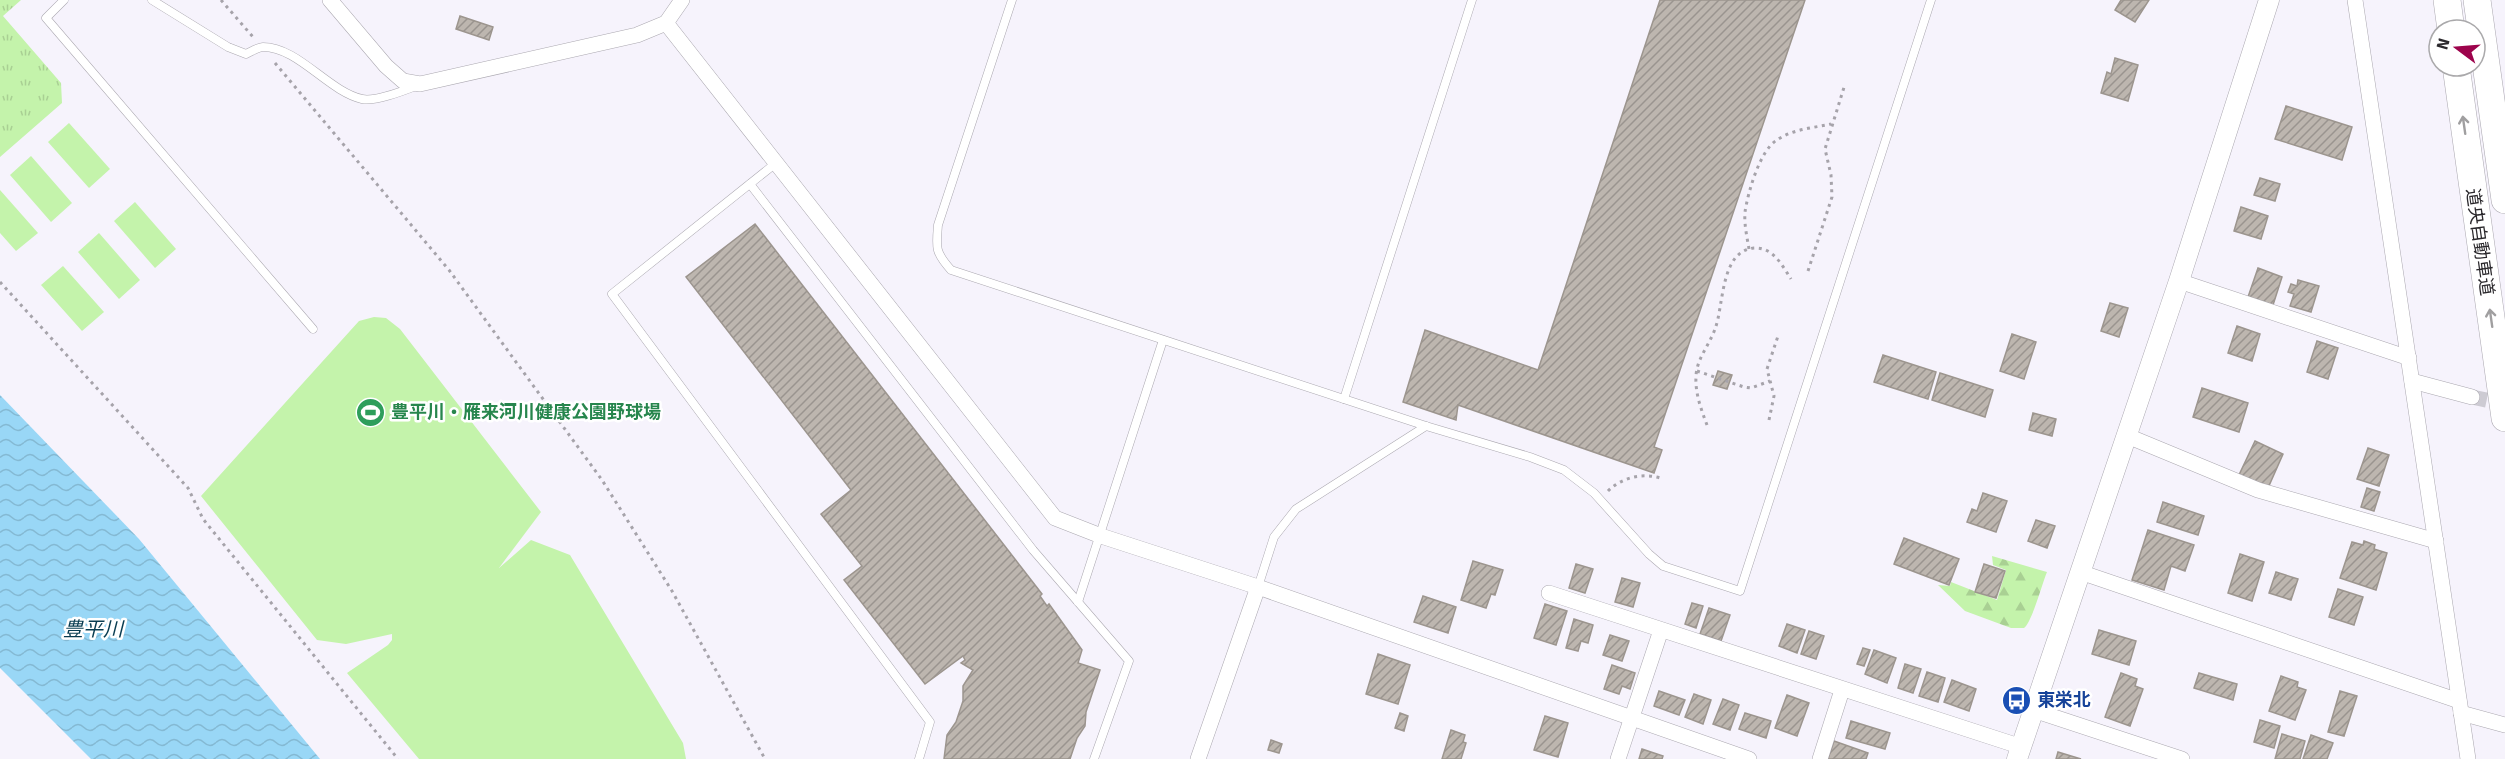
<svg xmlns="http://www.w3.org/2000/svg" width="2505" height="759" viewBox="0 0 2505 759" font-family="Signika,'Noto Sans JP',sans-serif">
<defs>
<pattern id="grass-tufts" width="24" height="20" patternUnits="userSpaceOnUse" patternTransform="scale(1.5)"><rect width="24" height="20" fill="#c4f3ab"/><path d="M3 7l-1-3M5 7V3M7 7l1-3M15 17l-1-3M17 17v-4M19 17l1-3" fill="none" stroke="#a9d093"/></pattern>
<pattern id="forest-firs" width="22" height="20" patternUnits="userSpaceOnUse" patternTransform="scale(1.5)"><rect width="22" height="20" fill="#c4f3ab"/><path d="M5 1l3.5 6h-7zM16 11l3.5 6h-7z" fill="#a9d093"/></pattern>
<pattern id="water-waves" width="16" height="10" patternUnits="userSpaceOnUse" patternTransform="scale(1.5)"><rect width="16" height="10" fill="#99d7f6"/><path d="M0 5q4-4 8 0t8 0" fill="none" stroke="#84b9d3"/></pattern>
<pattern id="building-hatch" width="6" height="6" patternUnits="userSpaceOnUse" patternTransform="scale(1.5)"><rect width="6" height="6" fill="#bdb6af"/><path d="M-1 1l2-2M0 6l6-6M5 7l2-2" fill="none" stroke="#9a948f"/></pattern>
</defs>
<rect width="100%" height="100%" fill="#f6f3fc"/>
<path fill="url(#grass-tufts)" d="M0 0H21L3 16 61 83 62 103 0 157Z"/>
<path fill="url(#forest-firs)" d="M1992 556 2047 572C2042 584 2032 622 2024 628H2011L1965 611 1938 585 1950 586 1951 582 1997 600 2006 570 1993 565Z"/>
<g fill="#c4f3ab">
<path d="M69 123 110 169 89 188 48 142Z"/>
<path d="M31 156 72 203 51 222 10 175Z"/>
<path d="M0 190 38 233 16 251 0 233Z"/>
<path d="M135 202 176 249 155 268 114 221Z"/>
<path d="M99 233 140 280 119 299 78 252Z"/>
<path d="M63 266 104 312 82 331 41 285Z"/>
<path d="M374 317 386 318 400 329 541 512 499 568 531 540 570 555 683 743 686 759H419L347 673 388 645 392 640V634L346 644 317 640 201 496 359 321Z"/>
</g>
<path fill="url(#water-waves)" d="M0 395 139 539 320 759H91L0 668Z"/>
<g fill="url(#building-hatch)" stroke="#9c958e" stroke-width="1.5">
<path d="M1660 0H1805L1654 447 1662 450 1654 473 1458 405 1456 420 1403 402 1425 330 1538 370Z"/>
<path d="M2121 0H2149L2135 22 2115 10Z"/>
<path d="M460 16 493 27 489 40 456 29Z"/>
<path d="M2115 58 2138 65 2128 101 2101 93 2107 72 2111 74Z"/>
<path d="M2286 106 2352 127 2342 160 2275 139Z"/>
<path d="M2260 178 2280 184 2275 201 2254 195Z"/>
<path d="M2241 207 2268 216 2261 239 2234 231Z"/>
<path d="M755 224 1042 594 1040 596 1047 606 1049 604 1082 650 1078 663 1100 670 1086 712 1085 726 1077 738 1070 759H944L947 735 956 722 963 701V686L973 670 961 663 965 660 963 656 925 684 844 580 862 566 821 514 851 490 686 277Z"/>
<path d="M2258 268 2282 277 2273 305 2248 297Z"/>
<path d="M2298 280 2319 286 2311 312 2290 306 2294 294 2288 292 2291 284 2297 286Z"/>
<path d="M2110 303 2128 308 2119 337 2101 331Z"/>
<path d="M2237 326 2260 334 2252 361 2228 353Z"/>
<path d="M2012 334 2036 342 2024 379 2000 371Z"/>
<path d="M2317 341 2338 348 2328 379 2307 372Z"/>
<path d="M1883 355 1936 372 1928 399 1874 382Z"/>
<path d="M1718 371 1732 375 1727 389 1713 385Z"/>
<path d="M1940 373 1993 390 1985 417 1932 400Z"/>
<path d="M2202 388 2248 403 2239 432 2193 417Z"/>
<path d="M2033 413 2056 419 2052 436 2029 430Z"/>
<path d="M2255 441 2283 454 2268 488 2239 475Z"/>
<path d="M2368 448 2389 455 2379 486 2357 479Z"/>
<path d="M2367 488 2380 492 2374 511 2361 507Z"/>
<path d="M1983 493 2007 501 1996 532 1967 522 1972 509 1977 511Z"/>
<path d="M2163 502 2204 516 2198 535 2157 522Z"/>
<path d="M2036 520 2055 526 2047 548 2028 541Z"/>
<path d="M2148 530 2194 545 2185 571 2171 566 2164 590 2132 580Z"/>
<path d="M1904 538 1959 559 1949 585 1894 564Z"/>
<path d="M2364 541 2375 545 2374 549 2387 553 2376 590 2340 578 2352 542 2363 545Z"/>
<path d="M2240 554 2264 562 2252 601 2228 593Z"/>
<path d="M1473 561 1503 570 1495 595 1491 594 1486 608 1461 600Z"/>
<path d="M1576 564 1593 569 1585 593 1569 588Z"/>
<path d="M1984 564 2005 571 1996 598 1975 592Z"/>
<path d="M2276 572 2298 579 2291 600 2269 593Z"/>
<path d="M1622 578 1640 583 1633 607 1615 602Z"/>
<path d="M2338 589 2363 597 2354 625 2329 617Z"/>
<path d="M1423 596 1456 607 1448 633 1414 622Z"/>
<path d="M1692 603 1703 606 1696 628 1685 624Z"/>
<path d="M1545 604 1567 611 1556 645 1534 638Z"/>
<path d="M1709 608 1730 615 1721 641 1700 634Z"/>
<path d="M1574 619 1593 625 1588 643 1581 641 1578 651 1566 648Z"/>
<path d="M1787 624 1805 630 1797 653 1779 646Z"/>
<path d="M2099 630 2136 641 2129 665 2092 654Z"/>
<path d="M1809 631 1824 636 1816 659 1801 654Z"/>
<path d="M1610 635 1629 641 1622 661 1603 655Z"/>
<path d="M1863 648 1870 650 1864 666 1857 664Z"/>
<path d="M1874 650 1896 658 1887 683 1865 674Z"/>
<path d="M1378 654 1410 665 1398 704 1366 694Z"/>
<path d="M1905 664 1921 669 1913 693 1898 688Z"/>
<path d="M1612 665 1635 673 1630 689 1622 686 1619 694 1604 689Z"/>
<path d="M1927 672 1945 678 1938 702 1919 696Z"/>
<path d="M2121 673 2137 679 2135 686 2143 689 2130 726 2105 717Z"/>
<path d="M2199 673 2237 684 2233 700 2194 688Z"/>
<path d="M2281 676 2298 682 2297 687 2306 690 2295 720 2269 711Z"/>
<path d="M1952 680 1976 689 1969 711 1944 702Z"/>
<path d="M1659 691 1685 700 1679 715 1654 706Z"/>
<path d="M2340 691 2357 696 2344 736 2328 732Z"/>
<path d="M1694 694 1711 700 1703 724 1685 717Z"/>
<path d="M1787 695 1809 703 1797 736 1775 728Z"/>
<path d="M1723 699 1739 705 1730 730 1713 724Z"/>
<path d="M1400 713 1408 716 1404 731 1395 728Z"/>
<path d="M1745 713 1771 721 1766 738 1739 729Z"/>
<path d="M1545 716 1568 723 1558 757 1534 750Z"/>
<path d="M2260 720 2280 726 2274 748 2254 742Z"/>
<path d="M1851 721 1890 733 1885 749 1846 738Z"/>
<path d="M1451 730 1465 735 1463 742 1466 743 1461 759H1442Z"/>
<path d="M2282 734 2305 741 2300 759H2275Z"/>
<path d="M2311 735 2333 743 2327 759H2303Z"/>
<path d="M1271 740 1282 744 1279 753 1268 750Z"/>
<path d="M1834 741 1868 753 1866 759H1828Z"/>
<path d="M1642 749 1663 756 1662 759H1639Z"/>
<path d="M2058 752 2081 759H2056Z"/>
</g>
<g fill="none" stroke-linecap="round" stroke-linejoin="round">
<path stroke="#cdcbd3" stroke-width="15" stroke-dasharray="15 8" stroke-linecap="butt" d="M2472 397 2505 404"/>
<defs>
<g id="service">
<path d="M64 0 46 18 313 329"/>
<path d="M152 0 228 47 246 54C251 52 258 47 263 47 298 47 328 91 362 99 375 102 403 91 416 86"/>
<path d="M1012 0 938 225C936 248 935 252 951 270L1426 426 1530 457 1564 470 1594 493 1649 554 1663 566 1740 591 1931 0"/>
<path d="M776 163 612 294 930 722 919 759"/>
<path d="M750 184 1033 550 1129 661 1094 759"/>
<path d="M1344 399 1472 0"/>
<path d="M1258 587 1274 537 1296 509 1426 426"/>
<path d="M1078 602 1163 340"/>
</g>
<g id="minor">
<path d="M330 0 386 66 403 81 420 84 637 35 666 23 682 0"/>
<path d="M2355 0 2468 759"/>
<path d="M666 23 1055 518 1101 536 1258 587 1749 759"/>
<path d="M2179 281 2409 358"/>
<path d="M2412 381 2472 397"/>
<path d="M2125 435 2258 490 2436 541"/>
<path d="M2080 572 2459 701"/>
<path d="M1549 593 2022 747"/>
<path d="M2033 710 2182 759"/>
<path d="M2461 713 2505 725"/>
<path d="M1198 759 1258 587"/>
<path d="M1618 759 1661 630"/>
<path d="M1820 759 1842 690"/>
</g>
<path id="tertiary" d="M2017 759 2179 281 2269 0"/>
<g id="motorway">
<path d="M2447 0 2451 30"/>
<path d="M2477 0 2505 200"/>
<path d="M2456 66 2505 418"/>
</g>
</defs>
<use href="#service" stroke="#aba8b0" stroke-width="9"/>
<use href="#minor" stroke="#aba8b0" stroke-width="16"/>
<use href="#tertiary" stroke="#aba8b0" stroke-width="21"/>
<use href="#motorway" stroke="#aba8b0" stroke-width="28"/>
<g stroke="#a6a3aa" stroke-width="3" stroke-dasharray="3 4.5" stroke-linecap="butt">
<path d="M221 0 253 37"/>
<path d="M275 63 449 270 602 480 672 591 765 759"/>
<path d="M1749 249C1747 237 1744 224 1745 212 1748 192 1760 150 1777 140 1793 129 1813 128 1831 124"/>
<path d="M1808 271 1832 197 1831 175 1825 149 1845 84"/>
<path d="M0 282 188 488 203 519 398 759"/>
<path d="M1697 371 1744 387 1751 388 1770 381"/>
<path d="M1769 420 1774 396 1767 369 1778 336"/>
<path d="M1707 425C1701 409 1695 393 1696 376 1697 358 1709 346 1715 329 1724 306 1720 251 1754 248 1773 247 1782 265 1791 279"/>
<path d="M1608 491C1622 477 1644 472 1663 479"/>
</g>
<use href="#service" stroke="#fff" stroke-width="8"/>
<use href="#minor" stroke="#fff" stroke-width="15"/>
<use href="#tertiary" stroke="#fff" stroke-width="20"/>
<use href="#motorway" stroke="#fff" stroke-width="27"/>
</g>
<defs><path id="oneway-shaft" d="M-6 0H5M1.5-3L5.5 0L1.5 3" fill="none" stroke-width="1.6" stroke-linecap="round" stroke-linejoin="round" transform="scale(1.5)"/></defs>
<g stroke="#a09fa0">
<use href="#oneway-shaft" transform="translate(2464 125) rotate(-98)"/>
<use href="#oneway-shaft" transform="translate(2491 318) rotate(-98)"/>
</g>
<defs>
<symbol id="stadium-disc" viewBox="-11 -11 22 22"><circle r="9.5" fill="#2e9e5b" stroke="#fff"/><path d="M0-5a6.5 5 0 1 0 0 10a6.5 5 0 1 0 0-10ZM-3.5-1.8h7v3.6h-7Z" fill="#fff"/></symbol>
<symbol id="bus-disc" viewBox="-11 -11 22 22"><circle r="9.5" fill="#1a4fb4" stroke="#fff"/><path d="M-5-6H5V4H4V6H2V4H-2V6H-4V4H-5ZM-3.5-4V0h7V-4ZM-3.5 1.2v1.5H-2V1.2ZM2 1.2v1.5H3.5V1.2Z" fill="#fff"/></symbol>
</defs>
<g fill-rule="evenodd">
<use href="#stadium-disc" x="354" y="396" width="33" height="33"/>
<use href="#bus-disc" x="2000" y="684" width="33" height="33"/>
</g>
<g text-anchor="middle" stroke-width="5" stroke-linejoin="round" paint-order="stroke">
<g font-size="18" fill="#2b292d" stroke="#fff">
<text transform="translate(2480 242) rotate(82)" y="6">道央自動車道</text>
</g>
<g font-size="18" font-weight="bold" fill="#27864d" stroke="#fff" text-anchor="start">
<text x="391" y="418">豊平川・雁来河川健康公園野球場</text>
</g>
<g font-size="18" font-weight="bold" fill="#164399" stroke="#fff" text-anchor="start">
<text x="2037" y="706">東栄北</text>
</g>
<g font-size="20" font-style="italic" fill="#083c51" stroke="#fff">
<text x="93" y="636">豊平川</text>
</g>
</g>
<g transform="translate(2457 48) rotate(286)"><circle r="28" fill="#ffffff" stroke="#aaa9ab" stroke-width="1.5"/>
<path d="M0-4.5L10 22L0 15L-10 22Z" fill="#9d034c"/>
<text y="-9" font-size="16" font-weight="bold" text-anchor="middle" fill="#2b292d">N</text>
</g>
</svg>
